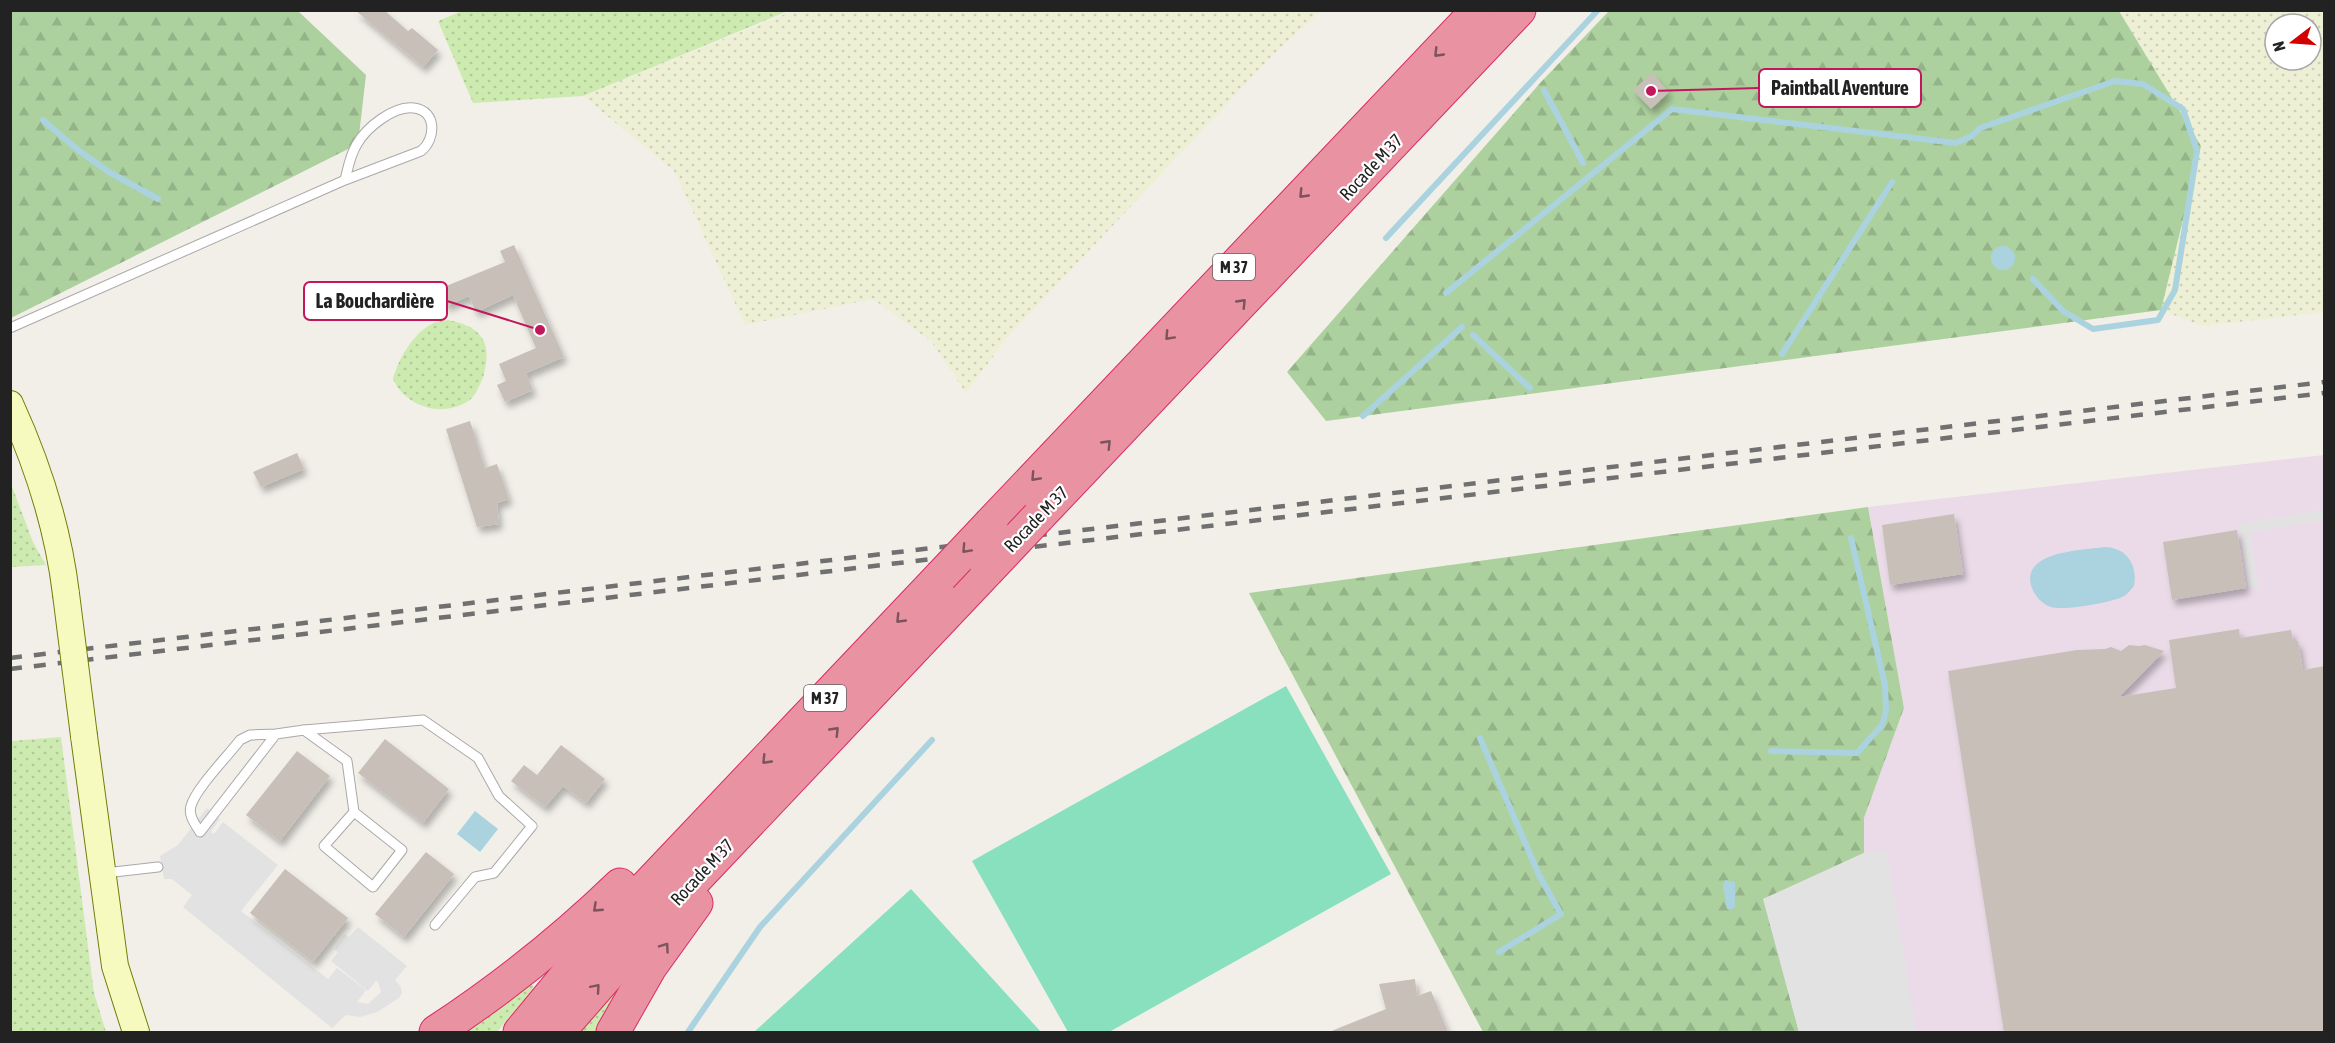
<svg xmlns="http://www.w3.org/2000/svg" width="2335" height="1043" viewBox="0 0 2335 1043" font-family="'Asap Condensed',sans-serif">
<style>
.industrial{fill:#ebdbe8}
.farmland{fill:url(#farmland-dots);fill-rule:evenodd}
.grass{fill:url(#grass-dots)}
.forest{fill:url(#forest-firs)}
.pitch{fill:#88e0be}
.parking{fill:#e2e2e2}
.water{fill:#aad3df}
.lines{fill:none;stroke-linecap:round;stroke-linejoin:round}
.stream{stroke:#aad3df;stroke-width:6}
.building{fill:#c7bfb8;filter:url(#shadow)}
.lane-casing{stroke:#a9a9a9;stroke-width:11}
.secondary-casing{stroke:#707d05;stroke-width:28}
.highway-casing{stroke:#dc2a67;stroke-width:35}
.lane{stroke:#fff;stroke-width:9}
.secondary{stroke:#f7fabf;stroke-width:26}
.highway{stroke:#e892a2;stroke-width:33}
.rail{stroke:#707070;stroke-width:4.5;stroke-dasharray:12 12;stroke-linecap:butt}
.secondary-bridge-casing{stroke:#707d05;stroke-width:28;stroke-linecap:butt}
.highway-bridge-casing{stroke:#dc2a67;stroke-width:35;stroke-linecap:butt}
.secondary-bridge{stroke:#f7fabf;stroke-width:26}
.highway-bridge{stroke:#e892a2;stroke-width:33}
.oneway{stroke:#7b545c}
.labels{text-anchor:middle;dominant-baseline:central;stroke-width:4.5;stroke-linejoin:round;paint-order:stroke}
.shield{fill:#fff;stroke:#646464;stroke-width:1.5}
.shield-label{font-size:16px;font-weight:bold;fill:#222}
.street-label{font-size:18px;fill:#222;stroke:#fff}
.leader{fill:none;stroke:#c2185b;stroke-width:2}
.callout-dot{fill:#c2185b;stroke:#fff;stroke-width:2}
.callout{fill:#fff;stroke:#c2185b;stroke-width:2}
.callout-label{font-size:20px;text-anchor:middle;font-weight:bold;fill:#222}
</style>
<defs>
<pattern id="farmland-dots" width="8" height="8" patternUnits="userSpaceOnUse" patternTransform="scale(1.5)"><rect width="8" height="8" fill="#eef0d5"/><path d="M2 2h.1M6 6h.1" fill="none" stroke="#ccceb7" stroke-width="1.8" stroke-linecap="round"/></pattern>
<pattern id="grass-dots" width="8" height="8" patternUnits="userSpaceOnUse" patternTransform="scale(1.5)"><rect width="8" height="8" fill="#cdebb0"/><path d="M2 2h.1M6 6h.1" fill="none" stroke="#b0c997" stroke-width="1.8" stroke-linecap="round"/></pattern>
<pattern id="forest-firs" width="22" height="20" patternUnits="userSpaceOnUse" patternTransform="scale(1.5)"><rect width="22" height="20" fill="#add19e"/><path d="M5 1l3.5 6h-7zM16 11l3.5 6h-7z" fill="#95b388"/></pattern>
<filter id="shadow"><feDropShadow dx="3.5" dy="6" stdDeviation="3" flood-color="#0004"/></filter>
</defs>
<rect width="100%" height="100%" fill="#f2efe9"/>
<!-- industrial -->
<path class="industrial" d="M 2324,455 L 2324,1032 L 1799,1032 L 1763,899 L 1864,853 L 1864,818 L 1904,708 L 1868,507 Z"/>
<!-- farmland -->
<g class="farmland">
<path d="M 793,11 L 793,10 L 1321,11 L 1275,53 L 1006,339 L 966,393 L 931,341 L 873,299 L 745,325 L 674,171 L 583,96 Z"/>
<path d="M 2119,11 L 2324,11 L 2324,312 L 2202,326 L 2161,310 L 2201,146 ZM 2275,24 L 2311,24 L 2311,60 L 2275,60 Z"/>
</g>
<!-- grass -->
<g class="grass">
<path d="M 464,10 L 788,10 L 788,11 L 583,96 L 473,103 L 438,21 Z"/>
<path d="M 448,320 C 480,326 493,341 484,374 C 482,381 476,394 471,399 C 445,419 406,408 393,379 C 398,360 412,335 430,325 C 435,321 442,321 448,320 Z"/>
<path d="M 10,481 L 33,542 L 46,565 L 11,567 Z"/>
<path d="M 61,737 L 94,993 L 106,1032 L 11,1032 L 11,741 Z"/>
<path d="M 634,970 L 605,1032 L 580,1032 Z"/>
<path d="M 531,984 L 534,986 L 531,991 L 497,1032 L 464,1032 Z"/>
</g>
<!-- forest -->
<g class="forest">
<path d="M 11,11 L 298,11 L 366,75 L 358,144 L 11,318 Z"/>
<path d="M 1609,11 L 2119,11 L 2201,146 L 2161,310 L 1326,421 L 1287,372 L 1541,82 Z"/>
<path d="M 1868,507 L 1904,708 L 1864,818 L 1864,853 L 1764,899 L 1799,1032 L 1483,1032 L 1249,593 Z"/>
</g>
<!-- pitch -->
<g class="pitch">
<path d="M 1286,686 L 1391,874 L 1109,1032 L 1068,1032 L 972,861 Z"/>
<path d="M 911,889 L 1041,1032 L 754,1032 Z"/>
</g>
<!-- parking -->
<g class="parking">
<path d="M 2324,510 L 2324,521 L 2250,532 L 2258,587 L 2249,589 L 2239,523 Z"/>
<path d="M 207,808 L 220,819 L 211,831 L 212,834 L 215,833 L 223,822 L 278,865 L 241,911 L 328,979 L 337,968 L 366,990 L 357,1002 L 368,1004 L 381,992 L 378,982 L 376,981 L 368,991 L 331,961 L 338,952 L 334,949 L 345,934 L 349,937 L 358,927 L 407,966 L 395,980 L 401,987 L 402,993 L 399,998 L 377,1012 L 360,1017 L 346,1015 L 332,1028 L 183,907 L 192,895 L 172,879 L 164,879 L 160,856 L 178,845 Z"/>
<path d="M 1887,850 L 1916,1032 L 1799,1032 L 1763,899 L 1864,853 Z"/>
</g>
<!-- water -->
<g class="water">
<circle cx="2003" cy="258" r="12"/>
<path d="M 2105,547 C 2127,548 2138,565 2134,586 C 2130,591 2126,596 2120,598 C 2106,603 2065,611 2051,607 C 2042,604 2035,596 2032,588 C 2018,551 2084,550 2105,547 Z"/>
<path d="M 475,811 L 498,829 L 480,852 L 457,834 Z"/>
<path d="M 1725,880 L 1735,882 L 1735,906 L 1733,909 L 1727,909 L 1723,885 Z"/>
</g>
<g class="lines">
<!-- stream -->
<g class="stream">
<path d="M 1544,90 L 1583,163"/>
<path d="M 43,120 L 78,150 L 109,172 L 158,199"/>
<path d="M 1386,238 L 1598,10"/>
<path d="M 1446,293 L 1672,109 L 1956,143 L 1972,136 L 1980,128 L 2115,81 L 2143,84 L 2183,109 L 2197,151 L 2175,290 L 2158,320 L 2093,329 L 2063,311 L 2033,279"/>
<path d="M 1473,335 L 1530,388"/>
<path d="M 1782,354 L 1892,182"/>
<path d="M 1363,416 L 1462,327"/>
<path d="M 1480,738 L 1539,875 L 1561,914 L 1499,952"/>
<path d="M 1771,751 L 1857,753 L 1882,725 L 1886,711 L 1885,685 L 1851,538"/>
<path d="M 688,1032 L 760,927 L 932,740"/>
</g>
</g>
<!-- building -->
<g class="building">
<path d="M 355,10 L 384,10 L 408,31 L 412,28 L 438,50 L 423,67 Z"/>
<path d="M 1652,73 L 1669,92 L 1651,109 L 1633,90 Z"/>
<path d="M 514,245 L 564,357 L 526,373 L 533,390 L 505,402 L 497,385 L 506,381 L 499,364 L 536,348 L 513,295 L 476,312 L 469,296 L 446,306 L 439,289 L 505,262 L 500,251 Z"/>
<path d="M 470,421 L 485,468 L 497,464 L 509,499 L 497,503 L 499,524 L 477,527 L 446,429 Z"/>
<path d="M 297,453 L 304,469 L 261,487 L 253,472 Z"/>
<path d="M 1954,514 L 1963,574 L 1890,585 L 1882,525 Z"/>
<path d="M 2237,530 L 2246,588 L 2172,600 L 2163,542 Z"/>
<path d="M 2239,629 L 2240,638 L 2291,630 L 2293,641 L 2298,641 L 2303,670 L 2325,666 L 2325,1032 L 2004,1032 L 1948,671 L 2077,650 L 2105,649 L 2111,647 L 2121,651 L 2129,645 L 2139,646 L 2145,645 L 2164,651 L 2119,697 L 2176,688 L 2169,640 Z"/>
<path d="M 385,739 L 449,789 L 423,823 L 358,773 Z"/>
<path d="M 561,745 L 605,779 L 586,803 L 563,786 L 545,807 L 511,781 L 524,765 L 537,775 Z"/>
<path d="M 297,751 L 330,776 L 280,841 L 246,815 Z"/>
<path d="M 426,852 L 454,874 L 404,937 L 375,914 Z"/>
<path d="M 285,869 L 348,918 L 313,962 L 250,913 Z"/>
<path d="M 1415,979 L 1417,996 L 1431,991 L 1448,1032 L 1329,1032 L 1386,1009 L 1379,984 Z"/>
</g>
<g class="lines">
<!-- lane casing -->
<g class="lane-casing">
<g id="lane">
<path d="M 10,328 L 345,180 L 421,151 C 436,139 437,111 414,108 C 394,105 366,128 357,144 C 350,155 348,168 345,180"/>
<path d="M 304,730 L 423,720 L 478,758 L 499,796 L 532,826 L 494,873 L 475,877 L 435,925"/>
<path d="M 276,734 L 250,735 L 240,740 C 228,756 196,788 191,806 C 188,815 195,824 200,832 L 276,734 L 304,730 L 347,761 L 354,812 L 324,846 L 373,887 L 402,850 L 354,812"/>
<path d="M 105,873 L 158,867"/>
</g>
</g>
<!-- secondary casing -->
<g class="secondary-casing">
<g id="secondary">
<path d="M 10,404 C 38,465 58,527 66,594"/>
<path d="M 84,736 L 115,966 L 136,1032"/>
</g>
</g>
<!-- highway casing -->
<g class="highway-casing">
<g id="highway">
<path d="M 1038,517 L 1519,10"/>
<path d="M 991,523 L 1478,10"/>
<path d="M 436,1032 C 503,988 562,941 620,885"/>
<path d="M 520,1032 L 577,963 L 627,907 L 941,576"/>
<path d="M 558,1032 L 649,928 L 987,571"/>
<path d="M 613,1032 L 650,967 L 696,903"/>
</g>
</g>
<!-- lane -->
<use href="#lane" class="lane"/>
<!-- secondary -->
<use href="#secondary" class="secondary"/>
<!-- highway -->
<use href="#highway" class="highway"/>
<!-- rail -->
<g class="rail">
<path d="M 10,658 L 2324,382"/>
<path d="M 10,669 L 2324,393"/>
</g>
<!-- secondary-bridge casing -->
<g class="secondary-bridge-casing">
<path id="secondary-bridge" d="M 66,594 L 84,736"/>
</g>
<!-- highway-bridge casing -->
<g class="highway-bridge-casing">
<g id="highway-bridge">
<path d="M 987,571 L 1038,517"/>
<path d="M 941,576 L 991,523"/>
</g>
</g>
<!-- secondary-bridge -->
<use href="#secondary-bridge" class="secondary-bridge"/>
<!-- highway-bridge -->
<use href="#highway-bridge" class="highway-bridge"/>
</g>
<!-- one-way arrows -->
<defs><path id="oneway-chevron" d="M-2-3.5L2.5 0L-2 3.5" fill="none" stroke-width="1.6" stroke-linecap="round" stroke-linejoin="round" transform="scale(1.5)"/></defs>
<g class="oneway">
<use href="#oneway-chevron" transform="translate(1438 53) rotate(134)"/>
<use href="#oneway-chevron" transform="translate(1303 194) rotate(134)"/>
<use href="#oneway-chevron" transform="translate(1242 303) rotate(-46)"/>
<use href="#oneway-chevron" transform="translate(1169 336) rotate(133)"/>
<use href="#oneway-chevron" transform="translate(1107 444) rotate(-46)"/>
<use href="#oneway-chevron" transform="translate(1035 477) rotate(133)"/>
<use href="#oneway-chevron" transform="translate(966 549) rotate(133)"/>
<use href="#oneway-chevron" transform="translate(900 619) rotate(134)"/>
<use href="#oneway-chevron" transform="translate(835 731) rotate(-46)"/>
<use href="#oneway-chevron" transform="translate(766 760) rotate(134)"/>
<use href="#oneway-chevron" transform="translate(597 908) rotate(137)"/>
<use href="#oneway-chevron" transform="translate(665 947) rotate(-55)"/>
<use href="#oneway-chevron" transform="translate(596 988) rotate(-49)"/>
</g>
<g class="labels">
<!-- shield labels -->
<g class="shield">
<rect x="1213" y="254" width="42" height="26" rx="4.5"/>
<rect x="804" y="685" width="42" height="26" rx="4.5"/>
</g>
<g class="shield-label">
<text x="1234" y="267">M 37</text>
<text x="825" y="698">M 37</text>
</g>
<!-- street labels -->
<g class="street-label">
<text transform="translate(1371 167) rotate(-47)">Rocade M 37</text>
<text transform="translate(1036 519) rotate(-46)">Rocade M 37</text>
<text transform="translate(702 872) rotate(-47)">Rocade M 37</text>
</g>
</g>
<!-- callouts -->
<path class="leader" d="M1651 91L1759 88M540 330L447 301"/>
<g class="callout-dot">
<circle cx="1651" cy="91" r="6"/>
<circle cx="540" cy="330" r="6"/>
</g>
<g class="callout">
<rect x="1759" y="69" width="162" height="38" rx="6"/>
<rect x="304" y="282" width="143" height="38" rx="6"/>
</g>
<g class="callout-label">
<text x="1840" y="95">Paintball Aventure</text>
<text x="375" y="308">La Bouchardière</text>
</g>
<!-- border -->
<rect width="2335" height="1043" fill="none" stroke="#222222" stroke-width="24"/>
<!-- north arrow -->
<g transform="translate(2293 42) rotate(253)"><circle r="28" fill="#ffffff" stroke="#a7a7a7" stroke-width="1.5"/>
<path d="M0-4.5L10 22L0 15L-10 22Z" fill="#d40000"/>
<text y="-9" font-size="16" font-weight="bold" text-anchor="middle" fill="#222222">N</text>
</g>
</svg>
